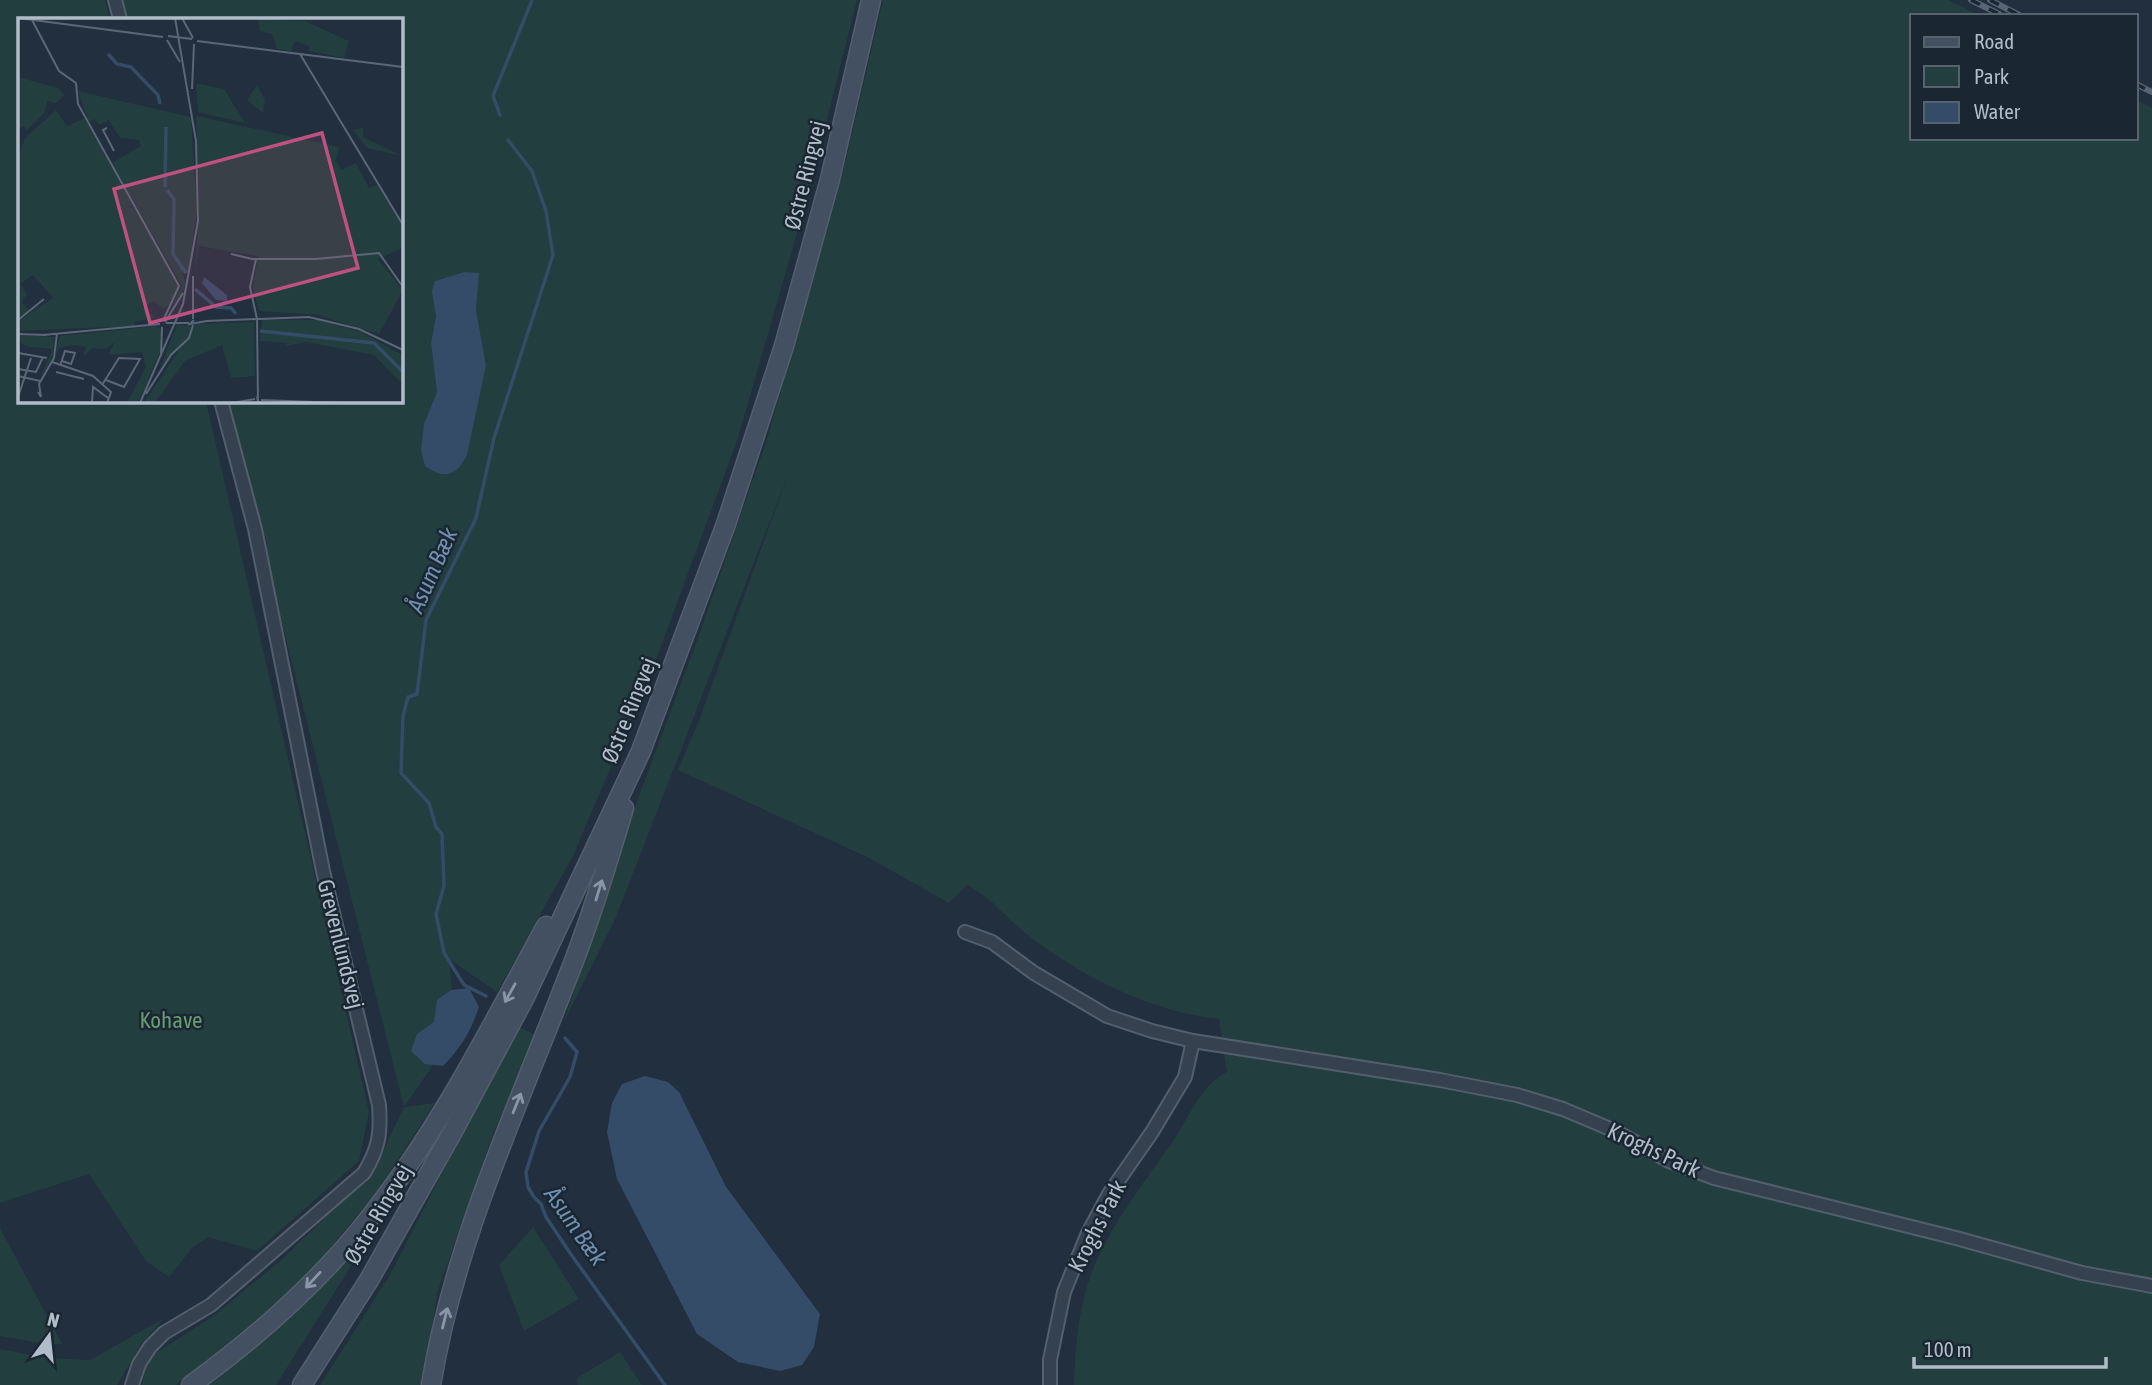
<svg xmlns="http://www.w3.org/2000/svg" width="2152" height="1385" viewBox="0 0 2152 1385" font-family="'Asap Condensed',sans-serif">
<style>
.green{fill:#233e3f;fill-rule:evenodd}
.water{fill:#344c67}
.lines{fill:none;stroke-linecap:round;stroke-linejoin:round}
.stream{stroke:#344c67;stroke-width:3.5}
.street-casing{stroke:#535f6c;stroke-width:16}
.secondary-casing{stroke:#535f6c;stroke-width:21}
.street{stroke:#35414e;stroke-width:12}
.secondary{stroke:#435061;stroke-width:18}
.rail-casing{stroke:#576575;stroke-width:6}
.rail{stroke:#1b2633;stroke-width:3.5;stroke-dasharray:10;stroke-linecap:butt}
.oneway{stroke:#8a96a5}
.labels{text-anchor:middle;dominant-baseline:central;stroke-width:5;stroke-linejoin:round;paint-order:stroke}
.street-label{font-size:23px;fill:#b1bcc9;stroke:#1b2633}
.park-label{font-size:23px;fill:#669c6f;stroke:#1b2633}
.water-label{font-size:24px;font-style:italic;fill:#6f8faf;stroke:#1b2633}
.inset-river{fill:none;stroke:#344c67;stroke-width:3.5}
.inset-road{fill:none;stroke:#5b6776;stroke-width:2}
.view{fill:#bc5182;fill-opacity:0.15;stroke:#bc5182;stroke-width:3.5}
.inset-edge{fill:none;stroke:#b1bcc9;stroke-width:3.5}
</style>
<rect width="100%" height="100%" fill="#212f3e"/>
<!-- green -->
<g class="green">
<path d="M 0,0 L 105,0 L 110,19 L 19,19 L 19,401 L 206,401 L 369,1112 L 359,1161 L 257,1251 L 208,1237 L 193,1247 L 169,1277 L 146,1261 L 89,1174 L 0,1203 Z"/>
<path d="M 122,0 L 857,0 L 809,191 L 738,438 L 653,668 L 573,856 L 497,992 L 449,959 L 456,1032 L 404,1107 L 435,1103 L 378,1190 L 308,1275 L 248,1327 L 176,1385 L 142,1385 L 148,1358 L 212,1317 L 280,1261 L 365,1179 L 382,1153 L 404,1107 L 262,544 L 267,544 L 228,401 L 401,401 L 401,19 L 127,19 ZM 464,272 L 477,281 L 476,310 L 486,365 L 433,404 L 437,392 L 431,343 L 436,316 L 435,281 Z"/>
<path d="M 883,0 L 1948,0 L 1980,16 L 1912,16 L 1912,138 L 2136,138 L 2136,100 L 2152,108 L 2152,1385 L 1074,1385 C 1075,1344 1079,1302 1095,1264 C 1115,1218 1147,1179 1175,1138 C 1191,1114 1200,1086 1227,1072 L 1219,1019 C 1149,1011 1084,978 1029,936 C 1008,920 991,897 967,885 L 949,903 L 867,857 L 678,770 L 698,723 L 789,472 L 616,917 L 563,1024 L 639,796 L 699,635 L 768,436 L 846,159 Z"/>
<path d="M 517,1026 L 536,1035 L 493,1134 L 438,1290 L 422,1385 L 320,1385 L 391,1273 Z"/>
<path d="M 415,1165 L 276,1385 L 210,1385 L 303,1306 L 350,1252 Z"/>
<path d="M 533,1227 L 579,1299 L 524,1331 L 499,1265 Z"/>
<path d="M 0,1228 L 62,1344 L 50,1345 L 0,1336 Z"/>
<path d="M 164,1318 L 142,1343 L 117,1385 L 0,1385 L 0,1349 L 48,1358 L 90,1360 Z"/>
<path d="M 620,1352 L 642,1385 L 578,1385 L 577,1378 Z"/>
</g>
<!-- water -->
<g class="water">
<path d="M 464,272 L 479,273 L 476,310 L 486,365 L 467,455 C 456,476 445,480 425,466 L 421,450 L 424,424 L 437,392 L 431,343 L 436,316 L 432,291 L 435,281 Z"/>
<path d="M 469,988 L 479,1007 C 470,1033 462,1046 443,1066 L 425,1064 L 411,1051 L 417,1034 L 434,1022 L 437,1000 L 451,990 Z"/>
<path d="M 645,1076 L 668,1082 L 679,1092 L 726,1187 L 820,1314 L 814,1347 L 802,1365 L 780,1371 L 738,1362 L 697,1334 L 617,1179 L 607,1132 L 612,1103 L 622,1084 Z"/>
</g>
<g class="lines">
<!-- stream -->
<g class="stream">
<path d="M 500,115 L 493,96 L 532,0"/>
<path d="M 486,996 L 464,985 L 444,953 L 436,914 L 444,886 L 442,834 L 436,827 L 429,803 L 401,773 L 403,716 L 408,697 L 417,694 L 426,620 L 476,518 L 494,438 L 553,255 L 546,211 L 532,171 L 508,140"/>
<path d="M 565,1038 L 577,1052 L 570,1077 L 539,1131 L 526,1172 L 528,1187 L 534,1197 L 541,1204 L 546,1217 L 570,1253 L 665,1385"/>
</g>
<!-- street casing -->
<g class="street-casing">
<g id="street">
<path d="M 115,0 L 120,19"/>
<path d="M 965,932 L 992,942 L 1034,973 L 1107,1016 L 1152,1031 L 1193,1041 L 1440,1080 L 1517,1095 L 1563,1109 L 1615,1131 L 1669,1161 L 1714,1178 L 1956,1238 L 2082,1273 L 2152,1286"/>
<path d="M 132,1385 L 139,1364 L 150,1347 L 164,1333 L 211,1305 L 364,1173 C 379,1148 381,1134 379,1105 L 323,871 L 255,529 L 221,401"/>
<path d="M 1050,1385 L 1050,1360 L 1064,1292 L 1088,1233 L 1109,1194 L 1152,1132 L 1185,1077 L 1193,1041"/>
</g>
</g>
<!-- secondary casing -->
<g class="secondary-casing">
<g id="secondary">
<path d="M 191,1385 C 254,1339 314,1287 363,1226 C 437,1135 490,1029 546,926"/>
<path d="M 302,1385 L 369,1280 L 452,1133 L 524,999 L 641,751 L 726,524 L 784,346 L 830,179 L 871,0"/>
<path d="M 431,1385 C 454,1244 514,1116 565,984 C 588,927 606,868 624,808"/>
</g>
</g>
<!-- street -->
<use href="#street" class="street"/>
<!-- secondary -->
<use href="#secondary" class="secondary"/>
<!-- rail casing -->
<g class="rail-casing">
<g id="rail">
<path d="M 1971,0 L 1999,14"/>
<path d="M 1990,0 L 2021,16"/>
<path d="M 2136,84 L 2152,92"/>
</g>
</g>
<!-- rail -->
<use href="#rail" class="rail"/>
</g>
<!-- one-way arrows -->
<defs><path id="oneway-shaft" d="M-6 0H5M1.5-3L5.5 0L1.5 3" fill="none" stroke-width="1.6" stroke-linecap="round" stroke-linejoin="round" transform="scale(1.75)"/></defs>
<g class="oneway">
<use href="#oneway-shaft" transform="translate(599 890) rotate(-73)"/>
<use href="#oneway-shaft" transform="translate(510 993) rotate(119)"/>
<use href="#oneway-shaft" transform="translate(517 1103) rotate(-68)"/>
<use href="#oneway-shaft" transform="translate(313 1280) rotate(133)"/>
<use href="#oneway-shaft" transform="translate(445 1318) rotate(-76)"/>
</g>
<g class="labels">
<!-- street labels -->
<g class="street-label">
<text transform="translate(805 175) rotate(-76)">Østre Ringvej</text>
<text transform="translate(629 710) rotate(-68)">Østre Ringvej</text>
<text transform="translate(341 944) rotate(76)">Grevenlundsvej</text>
<text transform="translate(1654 1150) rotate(25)">Kroghs Park</text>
<text transform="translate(378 1214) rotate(-60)">Østre Ringvej</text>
<text transform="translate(1097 1226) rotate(-63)">Kroghs Park</text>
</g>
<!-- park labels -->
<g class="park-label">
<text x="171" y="1020">Kohave</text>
</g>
<!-- water labels -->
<g class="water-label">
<text transform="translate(432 570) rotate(-66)">Åsum Bæk</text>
<text transform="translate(576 1226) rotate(55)">Åsum Bæk</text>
</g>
</g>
<!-- overview -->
<g transform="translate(18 18)">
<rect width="385" height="385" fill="#212f3e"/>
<path d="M 240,1 L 287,3 L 331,23 L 326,40 L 291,33 L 291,28 L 277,23 L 273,33 L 259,31 L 254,16 L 242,13 ZM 0,59 L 40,70 L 47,77 L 38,85 L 29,83 L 27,94 L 8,113 L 6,108 L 0,111 ZM 178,65 L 206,71 L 227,105 L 180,94 ZM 239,67 L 247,82 L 245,95 L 229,82 ZM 60,73 L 173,99 L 179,194 L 170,254 L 165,253 L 167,267 L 163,277 L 151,293 L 164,268 L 94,145 L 123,128 L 121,122 L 102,120 L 91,102 L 81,107 L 77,101 L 71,104 ZM 38,92 L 49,108 L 66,100 L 116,185 L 112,190 L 118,189 L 160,269 L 153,286 L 145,290 L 135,283 L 126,289 L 137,300 L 110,305 L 117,304 L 116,308 L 0,313 L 0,303 L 35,280 L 15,257 L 2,266 L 9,276 L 4,284 L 11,292 L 0,300 L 0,140 L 7,120 ZM 178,98 L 321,129 L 318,141 L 323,152 L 338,145 L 351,170 L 359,167 L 385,209 L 385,230 L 360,241 L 385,272 L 361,316 L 300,297 L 241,293 L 235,271 L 240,238 L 181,228 L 177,256 L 181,193 ZM 346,109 L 345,119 L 385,138 L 349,130 L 335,112 ZM 244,302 L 300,302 L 343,314 L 385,337 L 385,367 L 356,337 L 288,324 L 267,328 L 269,325 L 242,323 ZM 236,304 L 237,358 L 213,360 L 204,327 L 167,343 L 137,385 L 126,385 L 178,306 ZM 159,306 L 173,308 L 172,316 L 140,356 ZM 138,308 L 143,311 L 143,332 L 120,385 L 109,385 L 128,349 L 124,334 L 90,337 L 97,324 L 88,331 L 74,330 L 65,339 L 68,329 L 56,327 L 41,330 L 35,344 L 42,318 ZM 0,317 L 36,319 L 35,338 L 22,361 L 34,331 L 11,329 L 0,324 Z" fill="#233e3f"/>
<path d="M 186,259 L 209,277 L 209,283 L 198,282 L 184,265 Z" fill="#344c67"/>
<path class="inset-river" d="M 90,36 L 99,46 L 113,49 L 140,77 L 142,86M 147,169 L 148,109M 149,172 L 156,181 L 155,236 L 168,255M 177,271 L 198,289 L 213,290 L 218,296M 242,313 L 356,325 L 385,354"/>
<path class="inset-road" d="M 0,0 L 145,19M 164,0 L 175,20M 14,2 L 41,53 L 58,65 L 60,86 L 161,268 L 145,303M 150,18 L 174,21M 149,22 L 162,44M 179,23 L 385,49M 282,36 L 385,207M 174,71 L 176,26M 89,110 L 85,112 L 96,133M 213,236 L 234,241 L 298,241 L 361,235 L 385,269M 238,241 L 232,269 L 239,301 L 240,384 L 239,378M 175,301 L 175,258M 0,302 L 26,281M 176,302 L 172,306 L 189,303M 188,303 L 291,299 L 341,311 L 385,332M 147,304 L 165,275M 148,305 L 171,305M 0,316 L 28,317M 25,317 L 142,306M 0,335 L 29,340M 143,338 L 144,309M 34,344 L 75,358 L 93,374 L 89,385M 42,348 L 47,333 L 57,335 L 53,346 L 44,343M 0,351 L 18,354 L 25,339M 38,354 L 66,361M 0,358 L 22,363M 84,367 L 101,340 L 122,341 L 106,369 L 88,362M 20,374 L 23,379 L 21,366 L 36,340 L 39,315M 128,376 L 153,337 L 171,320 L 175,307M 0,379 L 13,340M 243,382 L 323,385M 74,385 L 75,369 L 90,380M 122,385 L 165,286 L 180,203 L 178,123 L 157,0M 214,385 L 237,381"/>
<path class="view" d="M 304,115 L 340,250 L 132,305 L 96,171 Z"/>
<rect width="385" height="385" class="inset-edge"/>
</g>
<!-- legend -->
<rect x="1910" y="14" width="228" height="126" fill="#1b2633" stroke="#57626f" stroke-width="2"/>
<rect x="1924" y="37" width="35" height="10" fill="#435061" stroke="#57626f" stroke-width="2"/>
<text x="1974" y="49" font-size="21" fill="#b1bcc9">Road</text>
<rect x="1924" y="66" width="35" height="21" fill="#233e3f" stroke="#57626f" stroke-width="2"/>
<text x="1974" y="84" font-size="21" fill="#b1bcc9">Park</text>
<rect x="1924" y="102" width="35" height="21" fill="#344c67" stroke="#57626f" stroke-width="2"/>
<text x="1974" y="119" font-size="21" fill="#b1bcc9">Water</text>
<!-- north arrow -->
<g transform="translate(49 1336) rotate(15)" stroke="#1b2633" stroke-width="5" paint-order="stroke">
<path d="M0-5L12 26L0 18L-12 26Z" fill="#b1bcc9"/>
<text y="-10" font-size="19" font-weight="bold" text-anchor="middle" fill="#b1bcc9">N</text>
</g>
<!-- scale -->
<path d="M1914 1357v10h192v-10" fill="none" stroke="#b1bcc9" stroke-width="3.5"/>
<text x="1924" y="1357" font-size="21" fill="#b1bcc9" stroke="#1b2633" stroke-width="5" paint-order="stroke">100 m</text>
</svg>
